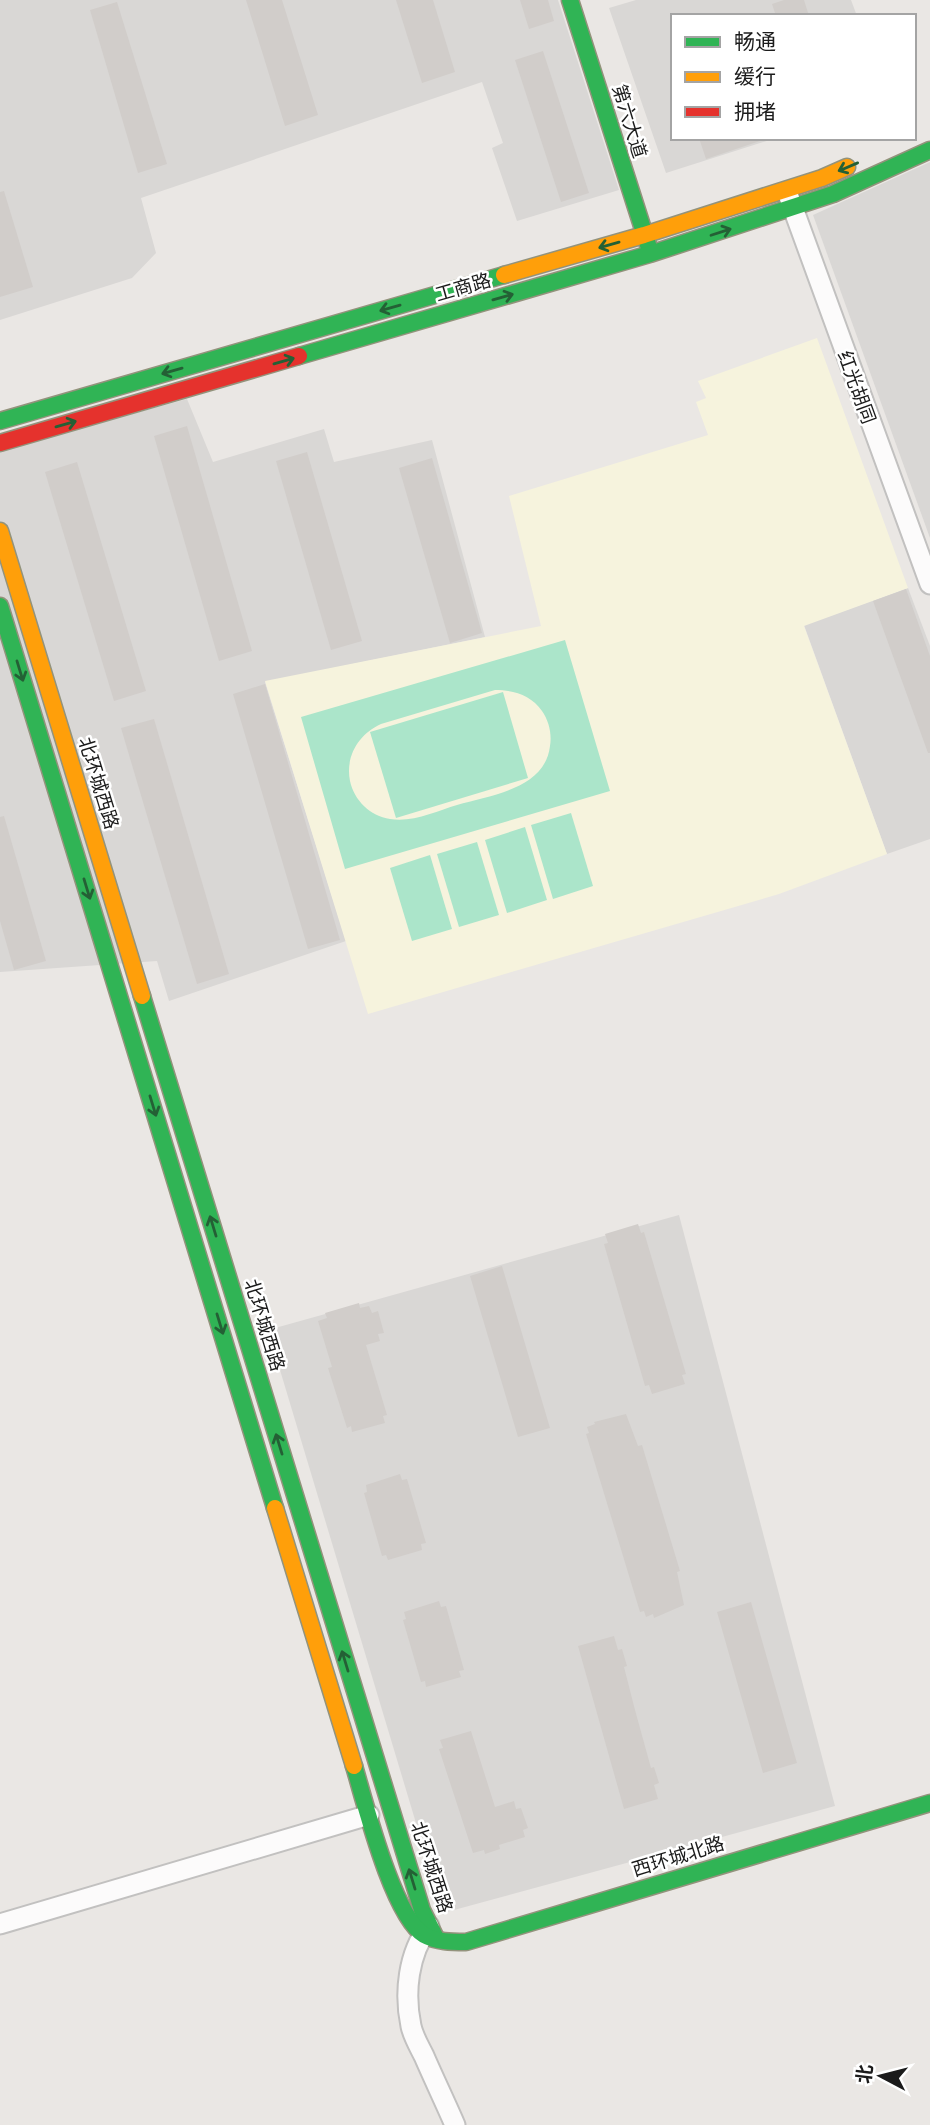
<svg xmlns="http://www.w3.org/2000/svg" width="930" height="2125" viewBox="0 0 930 2125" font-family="'DejaVu Sans','Noto Sans SC',sans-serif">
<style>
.residential{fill:#d9d7d5}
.education{fill:#f6f3dd}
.pitch{fill:#abe5ca;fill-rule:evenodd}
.building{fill:#d1cdca}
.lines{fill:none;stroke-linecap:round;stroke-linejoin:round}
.street-casing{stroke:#c2c1c0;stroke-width:23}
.fast-casing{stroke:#93937c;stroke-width:19}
.slow-casing{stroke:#93937c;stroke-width:19}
.jam-casing{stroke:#93937c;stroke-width:19}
.street{stroke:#fcfbfb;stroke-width:19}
.fast{stroke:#30b455;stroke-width:16}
.slow{stroke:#ff9f0a;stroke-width:16}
.jam{stroke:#e5322d;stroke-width:16}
.oneway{stroke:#246035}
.labels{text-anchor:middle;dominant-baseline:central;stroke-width:5;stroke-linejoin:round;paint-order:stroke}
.street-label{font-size:19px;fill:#1b1b1b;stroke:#fff}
</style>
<rect width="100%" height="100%" fill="#eae7e4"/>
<!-- residential -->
<g class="residential">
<path d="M 0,0 L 558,0 L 619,190 L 517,221 L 492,148 L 503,143 L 482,82 L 141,198 L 156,253 L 132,278 L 0,320 Z"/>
<path d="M 636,0 L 851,0 L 857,16 L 673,16 L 673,138 L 776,138 L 666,173 L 609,8 Z"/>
<path d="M 930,162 L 930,538 L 813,215 Z"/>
<path d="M 187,399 L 213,462 L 324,429 L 334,462 L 432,440 L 485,637 L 265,682 L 346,941 L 169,1001 L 157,961 L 0,972 L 0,450 Z"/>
<path d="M 908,588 L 930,646 L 930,839 L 887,854 L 804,625 Z"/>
<path d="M 679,1215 L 835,1806 L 443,1913 L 268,1330 Z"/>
</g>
<!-- education -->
<path class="education" d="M 817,338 L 908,588 L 804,626 L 887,854 L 779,894 L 368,1014 L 265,681 L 541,626 L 509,496 L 708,435 L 696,402 L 706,398 L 698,381 Z"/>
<!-- pitch -->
<g class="pitch">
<path d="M 565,640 L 610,791 L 345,869 L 301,717 ZM 495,690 C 514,690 531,695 542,711 C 549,721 552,734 550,746 C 545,789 491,795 457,805 C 437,811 412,823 390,819 C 370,816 354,800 350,781 C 345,756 359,734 381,724 Z"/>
<path d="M 503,692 L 528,778 L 396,818 L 370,732 Z"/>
<path d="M 571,813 L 593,886 L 553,899 L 531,825 Z"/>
<path d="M 525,827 L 547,900 L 507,913 L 485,840 Z"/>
<path d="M 477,842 L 499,915 L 459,927 L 437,854 Z"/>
<path d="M 430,855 L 452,929 L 412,941 L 390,868 Z"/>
</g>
<!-- building -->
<g class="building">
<path d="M 246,0 L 282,0 L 318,115 L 285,126 Z"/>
<path d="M 396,0 L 433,0 L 455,72 L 422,83 Z"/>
<path d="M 520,0 L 548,0 L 554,21 L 529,29 Z"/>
<path d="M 784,0 L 804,0 L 809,16 L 776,16 L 772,4 Z"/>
<path d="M 117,2 L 167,164 L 138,173 L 90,10 Z"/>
<path d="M 543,51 L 589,193 L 561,202 L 515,60 Z"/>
<path d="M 699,138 L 760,138 L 760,141 L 706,159 Z"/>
<path d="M 4,191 L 33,287 L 0,297 L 0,192 Z"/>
<path d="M 187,426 L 252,651 L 219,661 L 154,436 Z"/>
<path d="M 307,452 L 362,641 L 331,650 L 276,461 Z"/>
<path d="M 432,458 L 482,633 L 450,643 L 399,468 Z"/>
<path d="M 77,462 L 146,691 L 114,701 L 45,472 Z"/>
<path d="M 906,589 L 930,656 L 930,753 L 928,753 L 873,601 Z"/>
<path d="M 265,684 L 340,940 L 308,949 L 233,694 Z"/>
<path d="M 154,719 L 229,974 L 197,984 L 121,728 Z"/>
<path d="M 4,816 L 46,961 L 14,970 L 0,921 L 0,817 Z"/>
<path d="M 638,1224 L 641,1233 L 644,1232 L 686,1374 L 682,1375 L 685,1384 L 652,1394 L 649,1385 L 645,1386 L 604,1244 L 608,1243 L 605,1234 Z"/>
<path d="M 502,1266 L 550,1428 L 518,1437 L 470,1276 Z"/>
<path d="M 359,1303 L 360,1308 L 369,1306 L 372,1313 L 378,1311 L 384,1333 L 378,1334 L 380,1341 L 366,1345 L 387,1415 L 383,1416 L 385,1423 L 352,1432 L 351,1426 L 347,1428 L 328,1368 L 332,1367 L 318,1321 L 327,1318 L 325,1313 Z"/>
<path d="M 626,1414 L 638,1446 L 642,1445 L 680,1571 L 677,1572 L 684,1605 L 654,1618 L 653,1614 L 646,1617 L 644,1611 L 640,1612 L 586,1434 L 589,1433 L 587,1427 L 595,1424 L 594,1422 Z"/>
<path d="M 400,1474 L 402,1480 L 407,1479 L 426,1543 L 421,1544 L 422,1550 L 388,1560 L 386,1555 L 382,1556 L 364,1493 L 367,1492 L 366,1485 Z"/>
<path d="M 439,1601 L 441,1607 L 446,1606 L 464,1670 L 459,1671 L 461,1677 L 426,1687 L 425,1681 L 421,1682 L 403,1620 L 406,1619 L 404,1612 Z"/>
<path d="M 751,1602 L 797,1763 L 763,1773 L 717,1612 Z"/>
<path d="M 614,1636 L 618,1650 L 622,1649 L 627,1666 L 624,1667 L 635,1710 L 651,1768 L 654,1767 L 659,1783 L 654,1785 L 658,1799 L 624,1809 L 578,1646 Z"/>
<path d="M 471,1731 L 495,1807 L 514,1801 L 516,1809 L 521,1808 L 528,1828 L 523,1830 L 525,1837 L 499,1845 L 500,1849 L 485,1854 L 484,1850 L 473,1853 L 439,1749 L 443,1748 L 440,1740 Z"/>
</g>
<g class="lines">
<!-- street casing -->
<g class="street-casing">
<g id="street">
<path d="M 789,197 L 930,584"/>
<path d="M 0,1924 L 369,1815"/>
<path d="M 429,1926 C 408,1954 404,1993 411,2026 C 413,2036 419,2046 424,2056 C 434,2079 445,2102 455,2125"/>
</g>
</g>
<!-- fast casing -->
<g class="fast-casing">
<g id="fast">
<path d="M 570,0 L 650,251"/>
<path d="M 299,356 L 650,254 L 833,194 L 930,150"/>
<path d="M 0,421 L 504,275"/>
<path d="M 0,606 L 275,1508"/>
<path d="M 142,996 L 422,1910 L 435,1936"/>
<path d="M 354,1766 C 365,1803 393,1916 424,1935 C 437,1942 451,1942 466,1942 L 930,1803"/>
</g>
</g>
<!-- slow casing -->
<g class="slow-casing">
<g id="slow">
<path d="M 504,275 L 644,235 L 822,178 L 847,167"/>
<path d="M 0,531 L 142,996"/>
<path d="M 275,1508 L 354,1766"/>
</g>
</g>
<!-- jam casing -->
<g class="jam-casing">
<path id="jam" d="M 0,443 L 299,356"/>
</g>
<!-- street -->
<use href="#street" class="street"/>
<!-- fast -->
<use href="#fast" class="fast"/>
<!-- slow -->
<use href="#slow" class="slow"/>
<!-- jam -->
<use href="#jam" class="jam"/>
</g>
<!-- one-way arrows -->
<defs><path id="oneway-shaft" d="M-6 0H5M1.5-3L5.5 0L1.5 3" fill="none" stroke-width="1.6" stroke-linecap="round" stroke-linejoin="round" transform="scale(1.75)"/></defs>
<g class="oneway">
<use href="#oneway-shaft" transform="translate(848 167) rotate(157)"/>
<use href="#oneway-shaft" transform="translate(721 232) rotate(-18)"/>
<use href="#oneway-shaft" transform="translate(609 245) rotate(164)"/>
<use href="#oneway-shaft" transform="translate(503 297) rotate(-16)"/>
<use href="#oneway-shaft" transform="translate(390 308) rotate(164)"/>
<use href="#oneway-shaft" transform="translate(284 361) rotate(-16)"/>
<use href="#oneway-shaft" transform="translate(172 371) rotate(164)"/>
<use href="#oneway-shaft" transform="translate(66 424) rotate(-16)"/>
<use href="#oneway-shaft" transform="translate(20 671) rotate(73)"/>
<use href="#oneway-shaft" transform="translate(87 889) rotate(73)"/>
<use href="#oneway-shaft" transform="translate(153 1106) rotate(73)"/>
<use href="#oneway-shaft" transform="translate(213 1226) rotate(-107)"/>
<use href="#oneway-shaft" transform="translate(220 1324) rotate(73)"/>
<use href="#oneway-shaft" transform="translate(279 1444) rotate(-107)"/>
<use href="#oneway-shaft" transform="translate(345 1661) rotate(-107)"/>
<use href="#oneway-shaft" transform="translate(412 1879) rotate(-107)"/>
</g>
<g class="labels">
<!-- street labels -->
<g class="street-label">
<text transform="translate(630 121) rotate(73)">第六大道</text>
<text transform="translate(463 287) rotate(-16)">工商路</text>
<text transform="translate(857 387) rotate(70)">红光胡同</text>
<text transform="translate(99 783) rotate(73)">北环城西路</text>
<text transform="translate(265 1325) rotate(73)">北环城西路</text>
<text transform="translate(678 1856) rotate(-17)">西环城北路</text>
<text transform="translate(432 1867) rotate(72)">北环城西路</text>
</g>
</g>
<!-- legend -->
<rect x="671" y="14" width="245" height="126" fill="#ffffff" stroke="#a4a4a4" stroke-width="2"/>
<rect x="685" y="37" width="35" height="10" fill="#30b455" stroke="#a4a4a4" stroke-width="2"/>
<text x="734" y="49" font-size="21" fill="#1b1b1b">畅通</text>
<rect x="685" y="72" width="35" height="10" fill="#ff9f0a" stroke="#a4a4a4" stroke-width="2"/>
<text x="734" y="84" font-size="21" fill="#1b1b1b">缓行</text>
<rect x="685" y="107" width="35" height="10" fill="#e5322d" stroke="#a4a4a4" stroke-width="2"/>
<text x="734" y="119" font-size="21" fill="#1b1b1b">拥堵</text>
<!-- north arrow -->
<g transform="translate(881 2076) rotate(277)" stroke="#ffffff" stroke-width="5" paint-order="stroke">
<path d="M0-5L12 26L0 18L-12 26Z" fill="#1b1b1b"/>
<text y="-10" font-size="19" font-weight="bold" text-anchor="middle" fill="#1b1b1b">北</text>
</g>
</svg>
